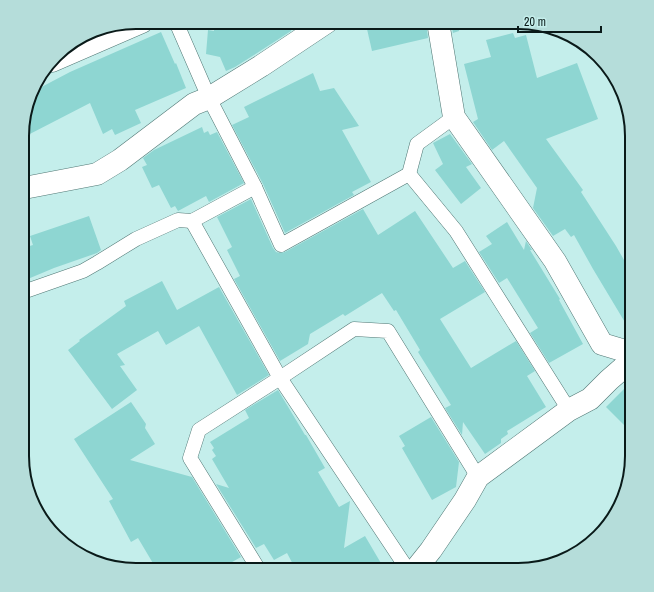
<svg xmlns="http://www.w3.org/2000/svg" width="654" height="592" viewBox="0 0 654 592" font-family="'Archivo Narrow',sans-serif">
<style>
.building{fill:#8ed6d2}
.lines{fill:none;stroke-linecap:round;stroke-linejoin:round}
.service-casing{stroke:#517875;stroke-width:15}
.minor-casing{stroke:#517875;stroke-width:23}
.service{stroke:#fff;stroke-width:14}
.minor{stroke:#fff;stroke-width:22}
.rim{fill:none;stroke:#0a1a19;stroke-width:2}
</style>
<rect width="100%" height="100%" fill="#c4eeeb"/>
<!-- building -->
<g class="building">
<path d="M 213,22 L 290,22 L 291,31 L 254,55 L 235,67 L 226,71 L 220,57 L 206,54 L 208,30 L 214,31 Z"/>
<path d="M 396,22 L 426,22 L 428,38 L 372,51 L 367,29 Z"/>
<path d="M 451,22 L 458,22 L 459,31 L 453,33 Z"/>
<path d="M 161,32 L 175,64 L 176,63 L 186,88 L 135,110 L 141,123 L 115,135 L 112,129 L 103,134 L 90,103 L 24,137 L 24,114 L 32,92 L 70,72 Z"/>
<path d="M 513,33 L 515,38 L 526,35 L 537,78 L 577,63 L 598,119 L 546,139 L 583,190 L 581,192 L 616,246 L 632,274 L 632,334 L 593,269 L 574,235 L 571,237 L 565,229 L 553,236 L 533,208 L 537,188 L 504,141 L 492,150 L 473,122 L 478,119 L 464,64 L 491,57 L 486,40 Z"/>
<path d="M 313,73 L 320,91 L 334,88 L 359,126 L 342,130 L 371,182 L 352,192 L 354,195 L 285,233 L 263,184 L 232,125 L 249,117 L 244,107 Z"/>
<path d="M 202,127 L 204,133 L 208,131 L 210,135 L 217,132 L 244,183 L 209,202 L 206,196 L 178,211 L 175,206 L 171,208 L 159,185 L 152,188 L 142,167 L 147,165 L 143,158 L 154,150 Z"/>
<path d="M 450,134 L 472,164 L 466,167 L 481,188 L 461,204 L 435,170 L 443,164 L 433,143 Z"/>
<path d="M 251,199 L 273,248 L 276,252 L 280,253 L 285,252 L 363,209 L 378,235 L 415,211 L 453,268 L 465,261 L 485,292 L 440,319 L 471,368 L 516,341 L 535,371 L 527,376 L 546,407 L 507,431 L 508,434 L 501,439 L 501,443 L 485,454 L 463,422 L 462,435 L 445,408 L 451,405 L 418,352 L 420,350 L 396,310 L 394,311 L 382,293 L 345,316 L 343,314 L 310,334 L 308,344 L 280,361 L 234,279 L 240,276 L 227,250 L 232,247 L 217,217 Z"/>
<path d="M 89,216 L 101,250 L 97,253 L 54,268 L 23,281 L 23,248 L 33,245 L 30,236 Z"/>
<path d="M 507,222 L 524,250 L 526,241 L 532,250 L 530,250 L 560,299 L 559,300 L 583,344 L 549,363 L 530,333 L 538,328 L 507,278 L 499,283 L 479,252 L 492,244 L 486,236 Z"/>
<path d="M 162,281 L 177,310 L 219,287 L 269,375 L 237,395 L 199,326 L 166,345 L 158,331 L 117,354 L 125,365 L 120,366 L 137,390 L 112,409 L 68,350 L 80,341 L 79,340 L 126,306 L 124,301 Z"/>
<path d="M 632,381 L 632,433 L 606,407 Z"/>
<path d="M 278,390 L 305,435 L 306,435 L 325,468 L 318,472 L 339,507 L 350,501 L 344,548 L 365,536 L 385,570 L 296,570 L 287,553 L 274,560 L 264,544 L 256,548 L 216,484 L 229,488 L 212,459 L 216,456 L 212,450 L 214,448 L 210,442 L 249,418 L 245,410 Z"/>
<path d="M 131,402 L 146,424 L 145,428 L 155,444 L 130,460 L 192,477 L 241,557 L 218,570 L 157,570 L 138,538 L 131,542 L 109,501 L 113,499 L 74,439 Z"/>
<path d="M 431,417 L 459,462 L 456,487 L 432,500 L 402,448 L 405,446 L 399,436 Z"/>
</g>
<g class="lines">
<!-- service casing -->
<g class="service-casing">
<g id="service">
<path d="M 176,22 L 209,98 L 255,187 L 281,245 L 409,174 L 456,231 L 569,410"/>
<path d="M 409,174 L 417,144 L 454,117"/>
<path d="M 192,221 L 280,378 L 408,570"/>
<path d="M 23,292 L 83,271 L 97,263 L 136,239 L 178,220 L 192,221 L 255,187"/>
<path d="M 259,570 L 190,458 L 199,430 L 280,378 L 354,329 L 388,331 L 478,477"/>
</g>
</g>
<!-- minor casing -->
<g class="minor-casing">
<g id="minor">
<path d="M 438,22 L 454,117 L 555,261 L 602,344 L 632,353"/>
<path d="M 52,61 L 142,22"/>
<path d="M 24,188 L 97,174 L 120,160 L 194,104 L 209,98 L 261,66 L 327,22"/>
<path d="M 415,570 L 431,550 L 465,500 L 478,477 L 569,410 L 590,399 L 609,380 L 632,360"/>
</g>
</g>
<!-- service -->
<use href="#service" class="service"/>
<!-- minor -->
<use href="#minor" class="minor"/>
</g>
<!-- crop -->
<path d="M0 0H654V592H0ZM136 29H518A107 107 0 0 1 625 136V456A107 107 0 0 1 518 563H136A107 107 0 0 1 29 456V136A107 107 0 0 1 136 29Z" fill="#b5ddda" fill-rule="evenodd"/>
<path class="rim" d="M136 29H518A107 107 0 0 1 625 136V456A107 107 0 0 1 518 563H136A107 107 0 0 1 29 456V136A107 107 0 0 1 136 29Z"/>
<!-- scale -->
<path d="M518 26v6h83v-6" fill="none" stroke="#0a1a19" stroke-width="2"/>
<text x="524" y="26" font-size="12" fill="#0a1a19" stroke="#c4eeeb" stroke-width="3" paint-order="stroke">20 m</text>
</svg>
